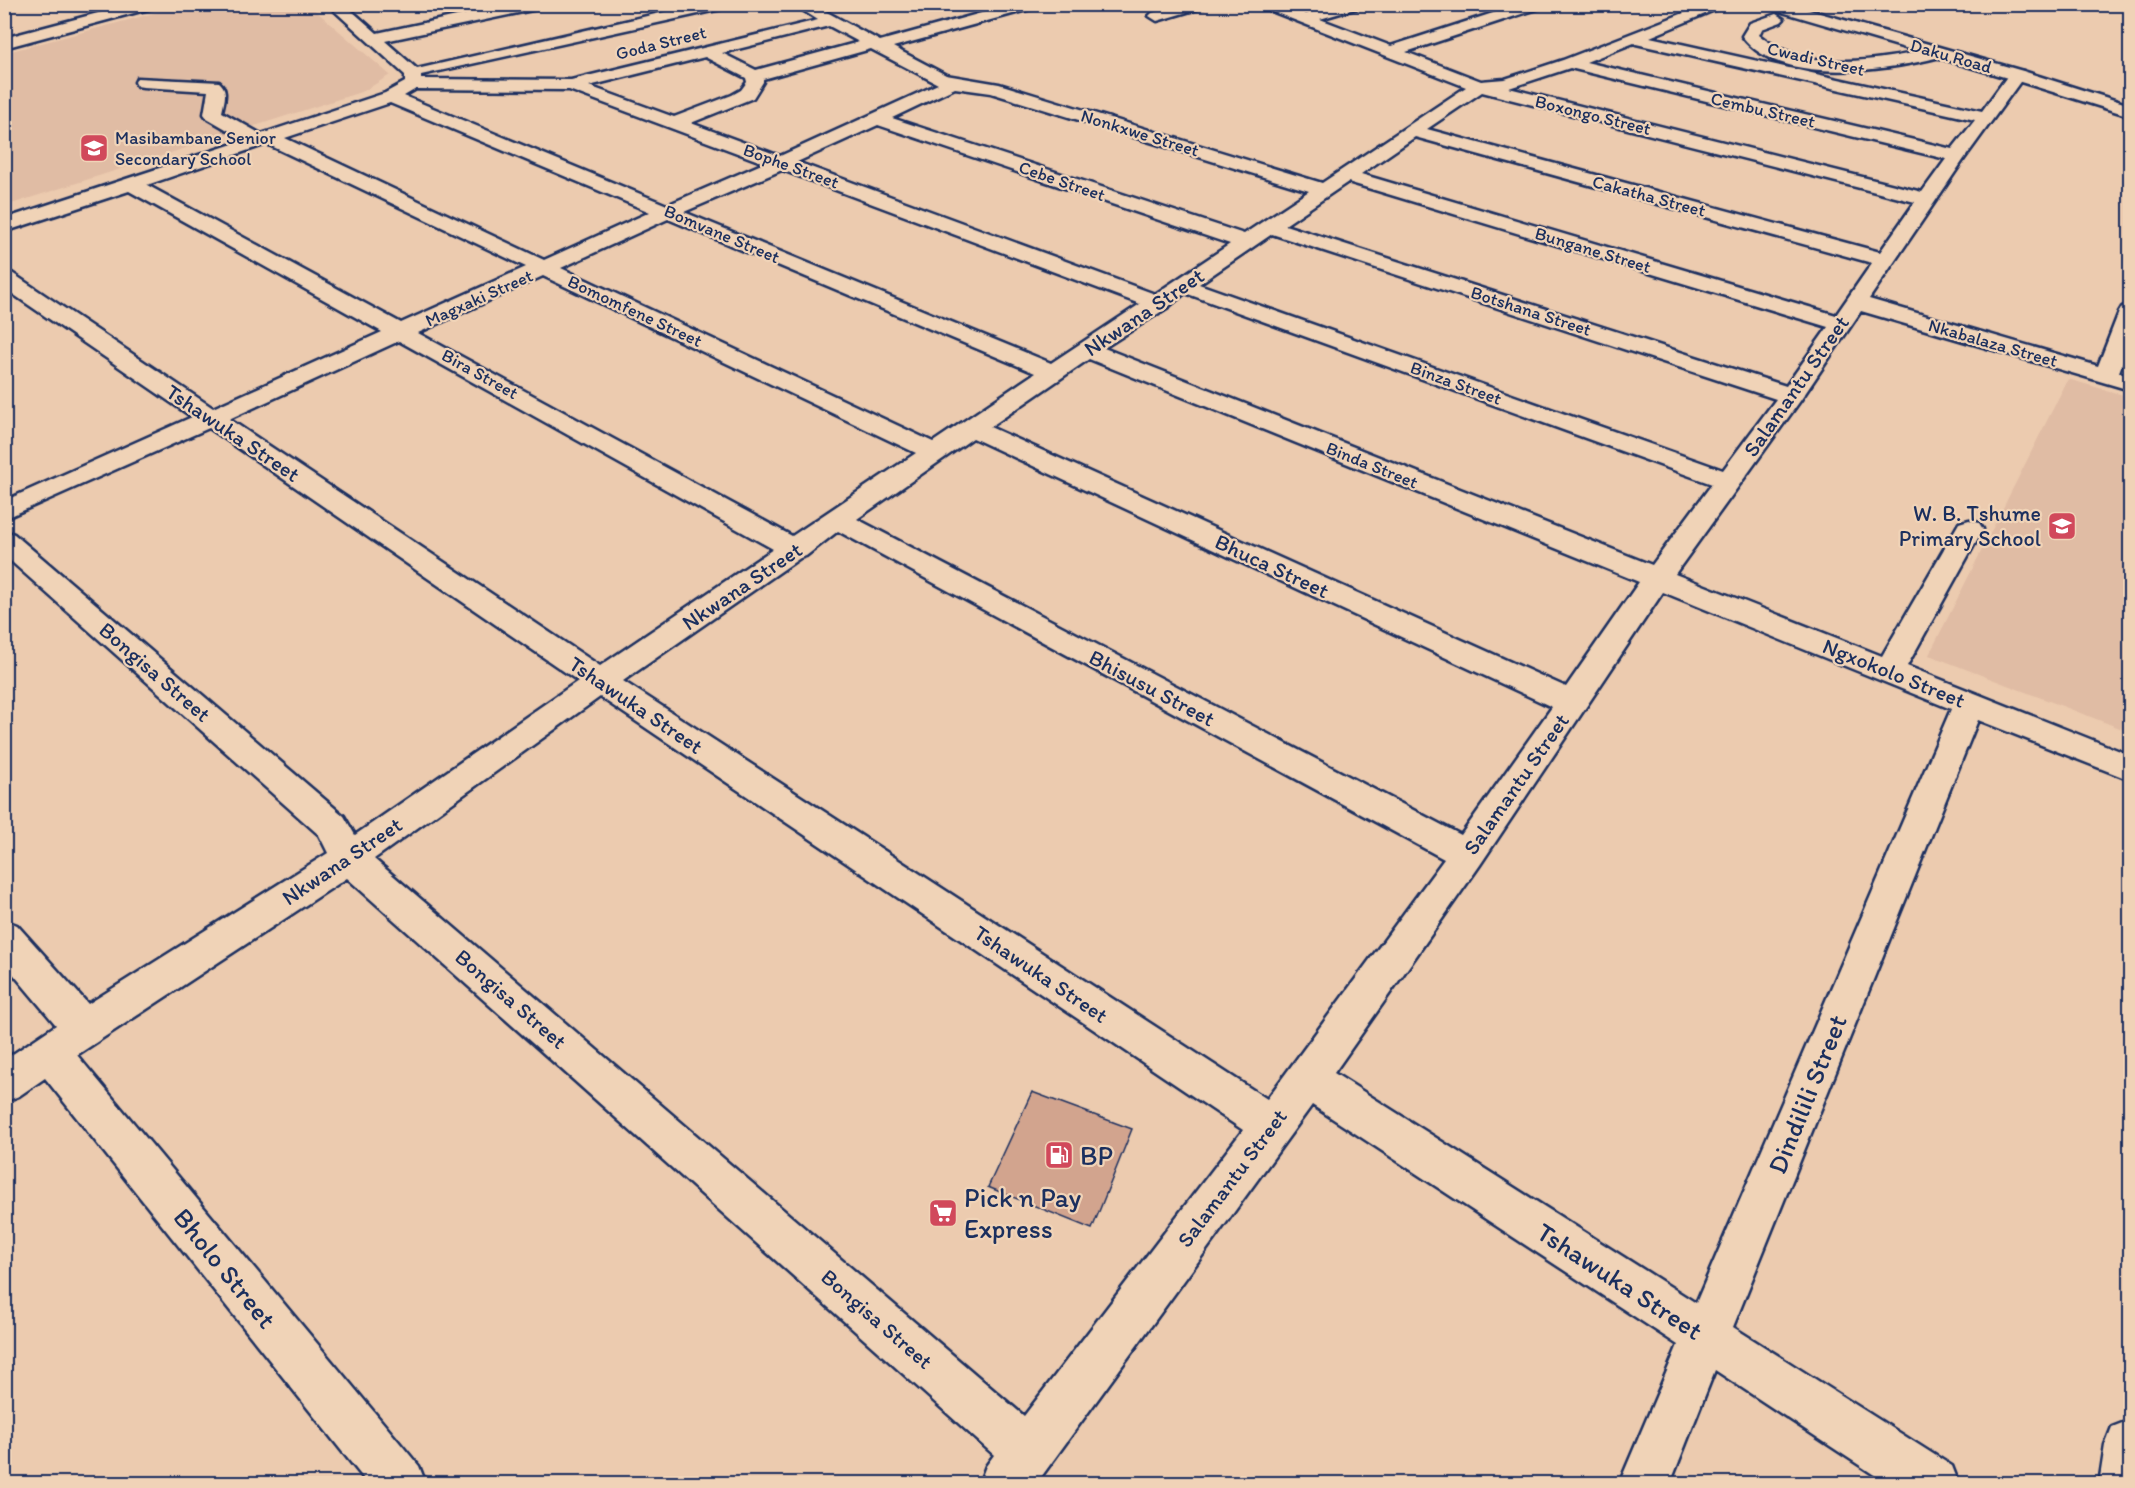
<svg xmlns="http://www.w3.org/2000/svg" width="2135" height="1488" viewBox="0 0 2135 1488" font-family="Itim,sans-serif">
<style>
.built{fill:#e0bca4}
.building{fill:#d2a48e;stroke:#1b2f5e;stroke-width:1.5}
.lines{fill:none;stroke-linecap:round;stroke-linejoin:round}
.minor-casing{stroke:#1b2f5e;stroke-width:5}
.major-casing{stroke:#1b2f5e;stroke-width:5}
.minor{fill:#f0d3b7;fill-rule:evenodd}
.major{fill:#f0d3b7;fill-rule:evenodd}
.labels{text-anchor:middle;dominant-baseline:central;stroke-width:4.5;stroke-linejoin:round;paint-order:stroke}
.far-street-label{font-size:18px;fill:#1b2f5e;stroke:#f0d3b7}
.far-poi-label{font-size:18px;fill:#1b2f5e;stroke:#f0d3b7;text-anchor:start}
.street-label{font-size:22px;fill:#1b2f5e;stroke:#f0d3b7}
.poi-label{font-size:22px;fill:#1b2f5e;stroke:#f0d3b7;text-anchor:end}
.near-street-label{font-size:27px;fill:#1b2f5e;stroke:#f0d3b7}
.near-poi-label{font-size:27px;fill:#1b2f5e;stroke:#f0d3b7;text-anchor:start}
</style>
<rect width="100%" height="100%" fill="#eccbaf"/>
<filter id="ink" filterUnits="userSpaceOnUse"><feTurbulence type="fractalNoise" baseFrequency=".0167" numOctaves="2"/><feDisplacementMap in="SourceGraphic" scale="12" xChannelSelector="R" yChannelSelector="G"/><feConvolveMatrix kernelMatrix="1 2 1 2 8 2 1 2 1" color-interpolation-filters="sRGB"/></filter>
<g filter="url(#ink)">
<!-- built -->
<g class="built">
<path d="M 185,5 L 309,5 L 390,75 L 364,91 L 5,206 L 4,53 Z"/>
<path d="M 2068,379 L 2130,397 L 2130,732 L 1929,655 Z"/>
</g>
<!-- building -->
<path class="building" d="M 1032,1092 L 1132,1129 L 1092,1229 L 988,1187 Z"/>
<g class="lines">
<!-- minor casing -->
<g class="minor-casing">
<g id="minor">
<path d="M 132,4 L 158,4 L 156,7 L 4,48 L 4,38 Z"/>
<path d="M 327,4 L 344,4 L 377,33 L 513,4 L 544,4 L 537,9 L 385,41 L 417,69 L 699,4 L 728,4 L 721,9 L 421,75 L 421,79 L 571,80 L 818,20 L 793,4 L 812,4 L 880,41 L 1014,4 L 1040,4 L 1038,7 L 893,47 L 946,75 L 999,84 L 1322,183 L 1466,87 L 1261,7 L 1259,4 L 1281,4 L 1306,14 L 1338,4 L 1363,4 L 1361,7 L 1320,19 L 1391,46 L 1521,4 L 1545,4 L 1543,7 L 1406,52 L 1481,81 L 1505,79 L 1563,60 L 1707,4 L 1729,4 L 1650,37 L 1982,111 L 2011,71 L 2023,71 L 2025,75 L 1964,159 L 1869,299 L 2098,366 L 2119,312 L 2122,307 L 2130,305 L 2130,342 L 2119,372 L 2130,375 L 2130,390 L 1861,311 L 1800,401 L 1675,574 L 1882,656 L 1959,523 L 1969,520 L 1979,523 L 1983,529 L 1907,666 L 2130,755 L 2130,780 L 1978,720 L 1733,1327 L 1952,1466 L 1959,1484 L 1888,1484 L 1715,1370 L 1670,1484 L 1619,1484 L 1678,1345 L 1312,1105 L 1036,1484 L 979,1484 L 986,1466 L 994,1455 L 347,878 L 77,1055 L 419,1466 L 426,1484 L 368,1484 L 45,1078 L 19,1096 L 4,1102 L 4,1060 L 56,1025 L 4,963 L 4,920 L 17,925 L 88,1004 L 328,853 L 319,835 L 4,555 L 4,531 L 14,534 L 344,816 L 355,835 L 578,681 L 209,428 L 4,519 L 4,501 L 192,417 L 4,288 L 4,272 L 12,273 L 213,408 L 382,332 L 129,191 L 4,232 L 4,219 L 245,140 L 207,118 L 204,114 L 208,91 L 143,87 L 137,86 L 135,82 L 137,78 L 219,82 C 229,90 224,101 222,112 L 261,134 L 385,93 L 405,82 L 405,75 ZM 829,26 L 859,42 L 756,70 L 722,53 ZM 1634,43 L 1636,44 L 1975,120 L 1952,149 L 1586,62 ZM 871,49 L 938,84 L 780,156 L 691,123 L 753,98 L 763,82 L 763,79 ZM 705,57 L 746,78 L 747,82 L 741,90 L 732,95 L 674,117 L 589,86 ZM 1570,68 L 1946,159 L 1922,192 L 1509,88 ZM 955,88 L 991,93 L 1309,191 L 1244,234 L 892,118 ZM 416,89 L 569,90 L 764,163 L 667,205 L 404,96 ZM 1482,92 L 1915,202 L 1880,252 L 1427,129 ZM 390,103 L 650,212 L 544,260 L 285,138 ZM 878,125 L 1230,244 L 1155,294 L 797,162 ZM 1415,137 L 1872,263 L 1836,315 L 1361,174 ZM 267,144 L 526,267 L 401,323 L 147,185 ZM 782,170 L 1140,304 L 1051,363 L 684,212 ZM 1348,182 L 1828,327 L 1786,386 L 1285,225 ZM 668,219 L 1035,373 L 933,442 L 561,268 ZM 1272,234 L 1776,399 L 1723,470 L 1199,284 ZM 543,276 L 916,453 L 792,536 L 418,333 ZM 1185,293 L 1712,484 L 1652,565 L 1104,348 L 1167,308 ZM 399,341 L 773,549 L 600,666 L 229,419 ZM 1089,359 L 1639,582 L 1566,687 L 990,427 ZM 973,438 L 1552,707 L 1461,835 L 857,519 ZM 838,531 L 1444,859 L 1267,1099 L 623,681 L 800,558 L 806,556 ZM 1663,592 L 1951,709 L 1696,1303 L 1334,1073 L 1480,865 ZM 600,697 L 1243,1130 L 1024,1416 L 374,859 Z"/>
<path d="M 1181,4 L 1206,4 L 1204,7 L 1157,21 L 1149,16 L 1152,13 Z"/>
<path d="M 1776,14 L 1784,19 L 1781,22 L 1762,29 L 1759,35 C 1808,75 1880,60 1938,48 L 1946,53 L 1944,56 C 1890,70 1780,88 1742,36 L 1750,23 Z"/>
<path d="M 2130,1420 L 2130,1484 L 2099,1484 L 2105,1445 L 2112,1427 Z"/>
</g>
</g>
<!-- major casing -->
<g class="major-casing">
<path id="major" d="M 1763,4 L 1788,4 L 2023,71 L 2130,105 L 2130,116 L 2011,79 L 1765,7 Z"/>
</g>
<!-- minor -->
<use href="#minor" class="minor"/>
<!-- major -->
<use href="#major" class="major"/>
</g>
</g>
<!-- icons -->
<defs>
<g id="school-square" transform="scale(1.5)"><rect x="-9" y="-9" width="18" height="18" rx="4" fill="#d1495b" stroke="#f0d3b7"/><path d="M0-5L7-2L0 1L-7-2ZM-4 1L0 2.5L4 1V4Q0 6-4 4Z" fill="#fff"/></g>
<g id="fuel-square" transform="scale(1.5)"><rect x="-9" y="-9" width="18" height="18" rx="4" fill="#d1495b" stroke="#f0d3b7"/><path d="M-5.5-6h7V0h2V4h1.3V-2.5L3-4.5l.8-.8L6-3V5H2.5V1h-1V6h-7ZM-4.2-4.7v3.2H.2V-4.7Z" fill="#fff"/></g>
<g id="supermarket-square" transform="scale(1.5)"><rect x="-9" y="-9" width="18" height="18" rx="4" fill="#d1495b" stroke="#f0d3b7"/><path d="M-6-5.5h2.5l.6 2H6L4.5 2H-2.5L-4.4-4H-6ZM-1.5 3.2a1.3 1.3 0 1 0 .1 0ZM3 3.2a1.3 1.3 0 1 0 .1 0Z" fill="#fff"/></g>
</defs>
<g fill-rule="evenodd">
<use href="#school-square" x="94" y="148"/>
<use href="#school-square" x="2062" y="526"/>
<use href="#fuel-square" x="1059" y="1155"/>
<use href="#supermarket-square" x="943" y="1213"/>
</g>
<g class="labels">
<!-- far-street labels -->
<g class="far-street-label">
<text transform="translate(661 43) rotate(-14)">Goda Street</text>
<text transform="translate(1951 56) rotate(16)">Daku Road</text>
<text transform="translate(1816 59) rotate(13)">Cwadi Street</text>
<text transform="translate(1763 110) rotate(13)">Cembu Street</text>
<text transform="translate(1593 115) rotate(14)">Boxongo Street</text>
<text transform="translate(1140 133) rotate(17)">Nonkxwe Street</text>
<text transform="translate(791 166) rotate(20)">Bophe Street</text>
<text transform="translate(1062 181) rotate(19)">Cebe Street</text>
<text transform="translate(1649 196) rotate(15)">Cakatha Street</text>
<text transform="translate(722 234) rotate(23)">Bomvane Street</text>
<text transform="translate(1593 250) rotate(17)">Bungane Street</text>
<text transform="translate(479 298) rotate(-24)">Magxaki Street</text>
<text transform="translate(635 311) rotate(25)">Bomomfene Street</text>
<text transform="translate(1531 311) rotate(18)">Botshana Street</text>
<text transform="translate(1993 343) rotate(16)">Nkabalaza Street</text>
<text transform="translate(480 374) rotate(29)">Bira Street</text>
<text transform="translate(1456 383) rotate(20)">Binza Street</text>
<text transform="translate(1372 465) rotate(22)">Binda Street</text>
</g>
<!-- far-poi labels -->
<g class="far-poi-label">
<text x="115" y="138">Masibambane Senior<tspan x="115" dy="21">Secondary School</tspan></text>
</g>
<!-- street labels -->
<g class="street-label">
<text transform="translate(1144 312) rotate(-34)">Nkwana Street</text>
<text transform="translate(1796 386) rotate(-55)">Salamantu Street</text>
<text transform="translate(233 433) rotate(34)">Tshawuka Street</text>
<text transform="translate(1272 566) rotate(25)">Bhuca Street</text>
<text transform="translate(742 586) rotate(-34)">Nkwana Street</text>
<text transform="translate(155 672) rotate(41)">Bongisa Street</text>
<text transform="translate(1894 673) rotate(22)">Ngxokolo Street</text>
<text transform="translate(1152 688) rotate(28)">Bhisusu Street</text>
<text transform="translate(636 705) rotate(34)">Tshawuka Street</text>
<text transform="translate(1516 784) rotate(-55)">Salamantu Street</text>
<text transform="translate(342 861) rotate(-34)">Nkwana Street</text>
<text transform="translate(1041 974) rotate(34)">Tshawuka Street</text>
<text transform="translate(511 999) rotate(41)">Bongisa Street</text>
<text transform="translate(1232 1178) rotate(-53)">Salamantu Street</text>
<text transform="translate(877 1319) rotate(41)">Bongisa Street</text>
</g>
<!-- poi labels -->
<g class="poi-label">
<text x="2041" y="513">W. B. Tshume<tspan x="2041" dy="25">Primary School</tspan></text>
</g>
<!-- near-street labels -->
<g class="near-street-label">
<text transform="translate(1807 1094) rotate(-68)">Dindilili Street</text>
<text transform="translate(225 1268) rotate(51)">Bholo Street</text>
<text transform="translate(1620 1281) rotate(33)">Tshawuka Street</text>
</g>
<!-- near-poi labels -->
<g class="near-poi-label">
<text x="1080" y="1155">BP</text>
<text x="964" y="1197">Pick n Pay<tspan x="964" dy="31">Express</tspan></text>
</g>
</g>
<!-- margin -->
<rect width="2135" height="1488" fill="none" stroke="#f0d3b7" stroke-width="24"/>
<rect x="12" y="12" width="2111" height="1464" fill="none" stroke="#1b2f5e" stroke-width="2" filter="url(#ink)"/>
</svg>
